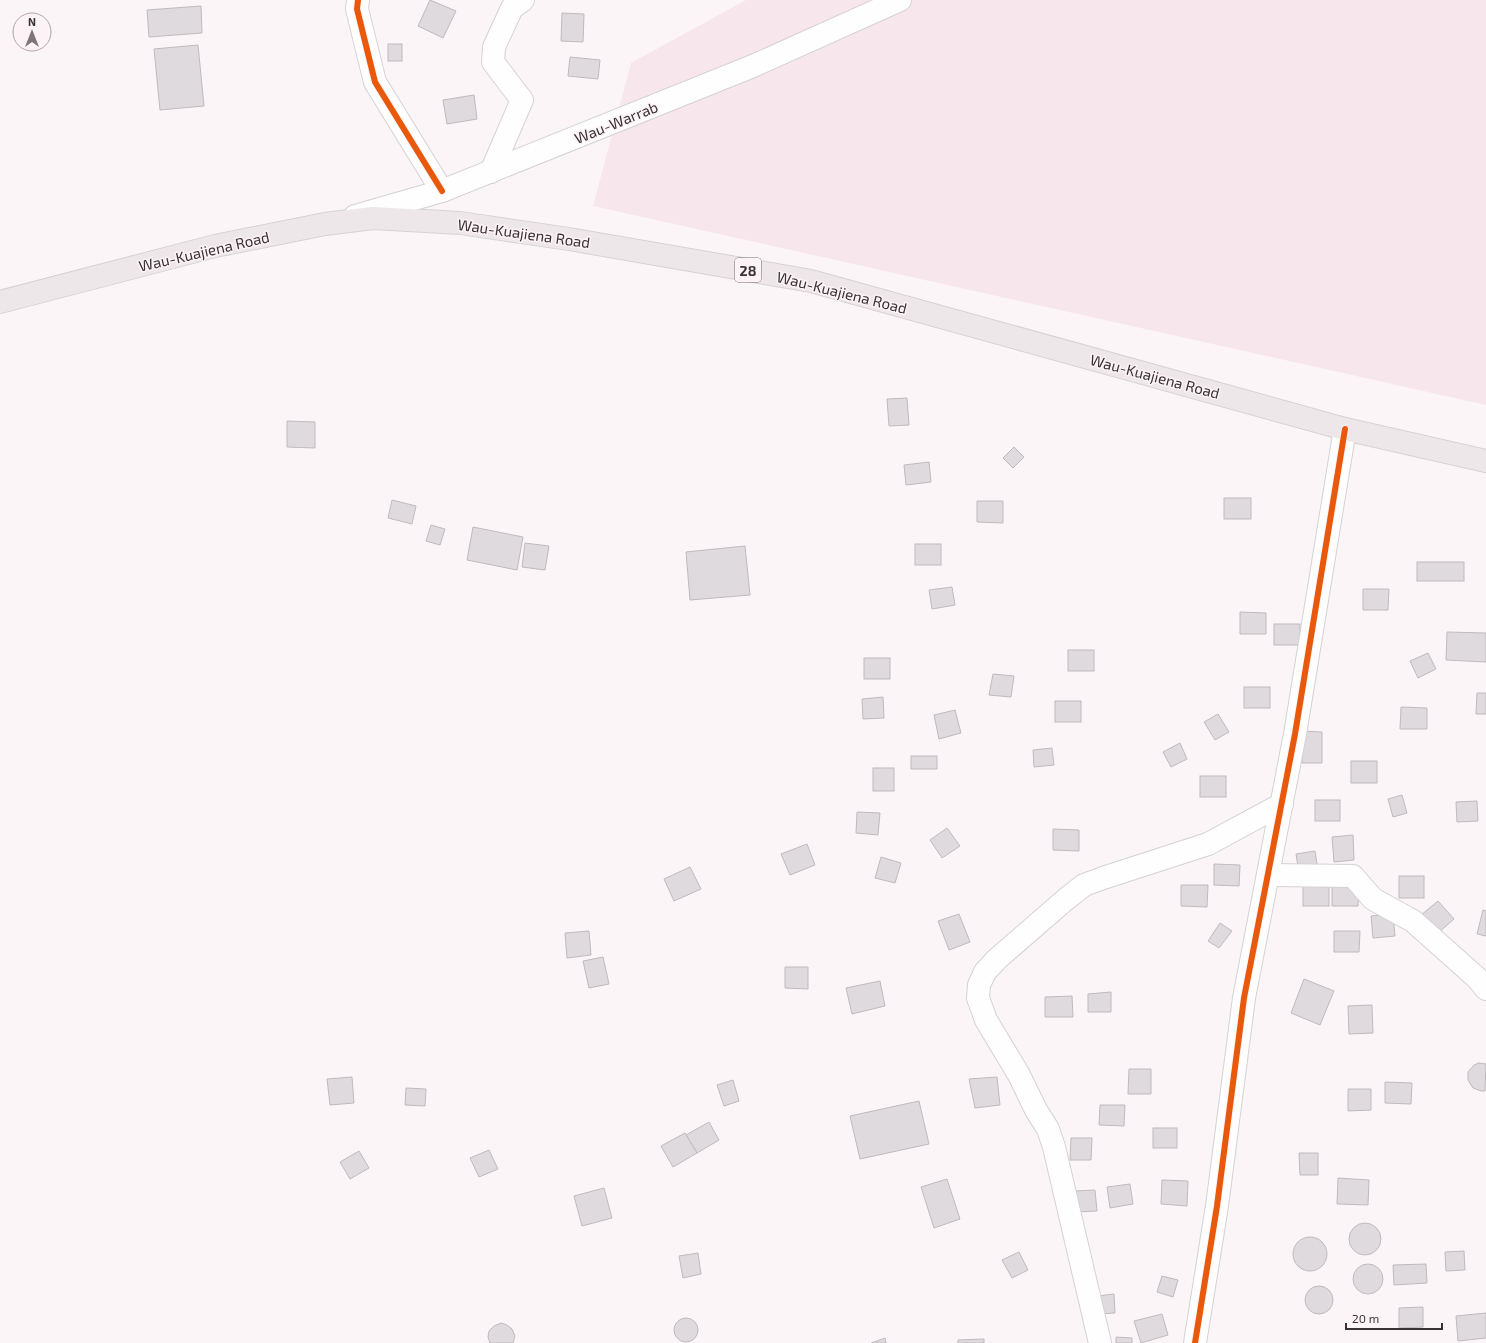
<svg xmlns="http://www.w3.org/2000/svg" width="1486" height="1343" viewBox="0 0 1486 1343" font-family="'Exo 2',sans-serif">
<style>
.built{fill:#f7e7ed}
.building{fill:#dfdade;stroke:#bfbabe}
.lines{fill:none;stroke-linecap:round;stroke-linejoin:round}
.street-casing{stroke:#d6d1d3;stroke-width:24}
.secondary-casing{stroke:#d6d1d3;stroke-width:24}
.primary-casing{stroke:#d6d2d4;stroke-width:24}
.street{stroke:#fefefe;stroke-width:22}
.secondary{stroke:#fefefe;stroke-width:22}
.primary{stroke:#eee7e9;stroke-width:22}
.cycleway-casing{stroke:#fdf3f7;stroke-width:8}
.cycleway{stroke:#e8590c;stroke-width:6}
.labels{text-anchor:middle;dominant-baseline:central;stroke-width:3;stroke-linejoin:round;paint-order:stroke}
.shield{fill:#fdf3f7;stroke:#746c6f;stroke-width:1}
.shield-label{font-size:14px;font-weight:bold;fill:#393235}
.street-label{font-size:15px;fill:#393235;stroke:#fdf3f7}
</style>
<rect width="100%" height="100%" fill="#fbf5f8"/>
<!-- built -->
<path class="built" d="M 746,0 L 1486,0 L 1486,405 L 593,206 L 631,63 Z"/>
<!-- building -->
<g class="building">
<path d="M 430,0 L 456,11 L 443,38 L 418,26 Z"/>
<path d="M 201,6 L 202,33 L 149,37 L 147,10 Z"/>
<path d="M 562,13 L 584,14 L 583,42 L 561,41 Z"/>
<rect x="388" y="44" width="14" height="17"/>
<path d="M 198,45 L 204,106 L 160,110 L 154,49 Z"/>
<path d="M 570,57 L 600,60 L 598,79 L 568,76 Z"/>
<path d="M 474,95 L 477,119 L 447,124 L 443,100 Z"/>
<path d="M 907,398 L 909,425 L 889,426 L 887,399 Z"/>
<path d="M 287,421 L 315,422 L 315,448 L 287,447 Z"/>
<path d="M 1014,447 L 1024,457 L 1013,468 L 1003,458 Z"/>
<path d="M 929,462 L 931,482 L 906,485 L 904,465 Z"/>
<rect x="1224" y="498" width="27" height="21"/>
<path d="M 392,500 L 416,506 L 412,524 L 388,518 Z"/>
<path d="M 977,501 L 1003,501 L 1003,523 L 977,522 Z"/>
<path d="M 431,525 L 445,529 L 440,545 L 426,541 Z"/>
<path d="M 473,527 L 523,537 L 517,570 L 467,560 Z"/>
<path d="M 525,543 L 549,546 L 545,570 L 522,567 Z"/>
<rect x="915" y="544" width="26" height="21"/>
<path d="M 745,546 L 750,595 L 690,600 L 686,552 Z"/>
<rect x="1417" y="562" width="47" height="19"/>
<path d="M 952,587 L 955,605 L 932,609 L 929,590 Z"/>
<path d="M 1363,589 L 1389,589 L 1388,610 L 1363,610 Z"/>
<path d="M 1240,612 L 1266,613 L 1266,634 L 1240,634 Z"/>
<rect x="1274" y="624" width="26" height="21"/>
<path d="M 1447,632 L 1486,633 L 1486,662 L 1446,660 Z"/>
<rect x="1068" y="650" width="26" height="21"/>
<path d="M 1428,653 L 1436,669 L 1418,678 L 1410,661 Z"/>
<rect x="864" y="658" width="26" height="21"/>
<path d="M 993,674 L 1014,676 L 1011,697 L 989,695 Z"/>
<rect x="1244" y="687" width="26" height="21"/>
<path d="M 1477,693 L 1486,693 L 1486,714 L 1476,714 Z"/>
<path d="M 883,697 L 884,718 L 863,719 L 862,699 Z"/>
<rect x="1055" y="701" width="26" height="21"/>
<path d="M 1401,707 L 1427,708 L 1427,729 L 1400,729 Z"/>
<path d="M 955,710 L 961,733 L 939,739 L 934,715 Z"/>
<path d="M 1218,714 L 1229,732 L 1215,740 L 1204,722 Z"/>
<path d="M 1302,731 L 1322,732 L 1322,763 L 1302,763 Z"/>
<path d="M 1180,743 L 1187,759 L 1171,767 L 1163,752 Z"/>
<path d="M 1052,748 L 1054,765 L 1034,767 L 1033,750 Z"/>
<rect x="911" y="756" width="26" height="13"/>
<rect x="1351" y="761" width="26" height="22"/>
<rect x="873" y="768" width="21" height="23"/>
<rect x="1200" y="776" width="26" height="21"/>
<path d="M 1402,795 L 1407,813 L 1393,817 L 1388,799 Z"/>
<rect x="1315" y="800" width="25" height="21"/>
<path d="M 1477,801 L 1478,821 L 1457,822 L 1456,802 Z"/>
<path d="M 857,812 L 880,813 L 878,835 L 856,833 Z"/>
<path d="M 947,828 L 960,846 L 942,858 L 930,840 Z"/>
<path d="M 1053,829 L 1079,830 L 1079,851 L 1053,850 Z"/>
<path d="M 1353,835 L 1354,860 L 1334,862 L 1332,837 Z"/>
<path d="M 807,844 L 815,865 L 790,875 L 781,854 Z"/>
<path d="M 1315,851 L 1318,870 L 1299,873 L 1296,854 Z"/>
<path d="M 881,857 L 901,863 L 895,883 L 875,878 Z"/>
<path d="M 1214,864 L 1240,865 L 1239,886 L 1214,885 Z"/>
<path d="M 690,867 L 701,889 L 674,901 L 664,879 Z"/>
<rect x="1399" y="876" width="25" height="22"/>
<rect x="1303" y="884" width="26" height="22"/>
<path d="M 1332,884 L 1359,884 L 1358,906 L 1332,906 Z"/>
<path d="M 1181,885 L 1208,885 L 1207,907 L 1181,906 Z"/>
<path d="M 1438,901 L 1454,919 L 1437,934 L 1421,915 Z"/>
<path d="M 1483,910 L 1486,911 L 1486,936 L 1477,934 Z"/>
<path d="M 959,914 L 970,942 L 949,950 L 938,921 Z"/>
<path d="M 1393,914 L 1395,936 L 1373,938 L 1371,916 Z"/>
<path d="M 1220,923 L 1232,931 L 1219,948 L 1208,941 Z"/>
<path d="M 589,931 L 591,955 L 567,958 L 565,933 Z"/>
<path d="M 1334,931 L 1360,931 L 1359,952 L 1334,952 Z"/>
<path d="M 603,957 L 609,984 L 589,988 L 583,961 Z"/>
<path d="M 785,967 L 808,967 L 808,989 L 785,988 Z"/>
<path d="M 1304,979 L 1334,991 L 1320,1025 L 1291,1013 Z"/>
<path d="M 880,981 L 885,1006 L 852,1014 L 846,988 Z"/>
<path d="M 1111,992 L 1111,1012 L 1088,1012 L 1088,994 Z"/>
<path d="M 1072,996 L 1073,1017 L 1045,1017 L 1045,997 Z"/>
<path d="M 1372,1005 L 1373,1033 L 1349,1034 L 1348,1006 Z"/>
<path d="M 1479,1063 L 1486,1064 L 1485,1091 L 1481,1091 L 1473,1088 L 1468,1080 L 1468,1072 L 1474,1065 Z"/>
<path d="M 1129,1069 L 1151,1069 L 1151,1094 L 1128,1094 Z"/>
<path d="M 352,1077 L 354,1103 L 330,1105 L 327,1079 Z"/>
<path d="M 997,1077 L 1000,1105 L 975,1108 L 969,1079 Z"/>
<path d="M 733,1080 L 739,1101 L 724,1106 L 717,1085 Z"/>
<path d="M 1385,1082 L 1412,1083 L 1411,1104 L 1385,1103 Z"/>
<path d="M 406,1088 L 426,1089 L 425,1106 L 405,1105 Z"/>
<path d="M 1348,1089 L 1371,1089 L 1371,1110 L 1348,1111 Z"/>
<path d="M 919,1101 L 929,1144 L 860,1159 L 850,1116 Z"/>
<path d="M 1100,1105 L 1125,1105 L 1124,1126 L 1099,1125 Z"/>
<path d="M 709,1122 L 719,1140 L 697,1153 L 686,1135 Z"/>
<rect x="1153" y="1128" width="24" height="20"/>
<path d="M 685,1133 L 697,1153 L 673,1167 L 661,1146 Z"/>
<path d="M 1071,1138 L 1092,1138 L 1091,1160 L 1070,1160 Z"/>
<path d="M 489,1150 L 498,1169 L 479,1177 L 470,1158 Z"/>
<path d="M 359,1151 L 369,1168 L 350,1179 L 340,1162 Z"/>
<path d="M 1299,1153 L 1318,1153 L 1318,1175 L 1300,1175 Z"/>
<path d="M 1338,1178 L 1369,1180 L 1368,1205 L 1337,1204 Z"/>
<path d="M 947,1179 L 960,1219 L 934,1228 L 921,1187 Z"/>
<path d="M 1162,1180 L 1188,1181 L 1187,1206 L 1161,1204 Z"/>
<path d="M 1130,1184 L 1133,1204 L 1110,1208 L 1107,1187 Z"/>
<path d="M 604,1188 L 612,1218 L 582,1226 L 574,1196 Z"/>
<path d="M 1095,1190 L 1097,1211 L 1076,1212 L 1075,1191 Z"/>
<circle cx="1365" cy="1239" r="16"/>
<circle cx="1310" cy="1254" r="17"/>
<path d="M 1464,1251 L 1465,1270 L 1446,1271 L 1445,1252 Z"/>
<path d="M 1019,1252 L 1028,1270 L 1012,1278 L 1002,1260 Z"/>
<path d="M 698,1253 L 701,1274 L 683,1278 L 679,1256 Z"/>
<circle cx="1368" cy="1279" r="15"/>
<path d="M 1426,1264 L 1427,1283 L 1394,1285 L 1393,1265 Z"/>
<path d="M 1162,1276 L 1178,1280 L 1173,1297 L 1157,1292 Z"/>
<circle cx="1319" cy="1300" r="14"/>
<path d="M 1114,1294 L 1115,1313 L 1098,1314 L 1097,1296 Z"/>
<path d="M 1423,1307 L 1423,1327 L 1399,1328 L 1399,1308 Z"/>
<path d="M 1486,1313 L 1486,1338 L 1458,1341 L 1456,1316 Z"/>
<path d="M 1162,1314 L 1168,1335 L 1141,1343 L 1134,1321 Z"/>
<circle cx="686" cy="1330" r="12"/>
<path d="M 501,1323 L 507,1325 L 512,1329 L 515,1336 L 513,1343 L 490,1343 L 488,1337 L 489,1331 L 494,1326 Z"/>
<path d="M 1116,1337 L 1132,1338 L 1132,1343 L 1116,1343 Z"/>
<path d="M 885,1338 L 886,1343 L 871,1343 Z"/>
<path d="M 984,1339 L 984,1343 L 958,1343 L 958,1340 Z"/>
</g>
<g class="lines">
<!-- street casing -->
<g class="street-casing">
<g id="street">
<path d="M 358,0 L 357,9 L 375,82 L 442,191"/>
<path d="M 491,172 L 522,100 L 493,62 L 494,47 L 512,8 L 523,0"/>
<path d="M 1268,875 L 1353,876 L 1373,899 L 1413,921 L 1477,978 L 1486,989"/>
<path d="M 1100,1343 L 1054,1147 L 1048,1129 L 1036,1110 L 1019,1075 L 986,1020 L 978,998 L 979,985 L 985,972 L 997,959 L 1065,900 L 1084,885 L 1103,878 L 1208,844 L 1282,804"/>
<path d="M 1195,1343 L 1217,1206 L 1244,998 L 1295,734 L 1345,429"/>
</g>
</g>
<!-- secondary casing -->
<g class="secondary-casing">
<path id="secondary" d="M 355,216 L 442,191 L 753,66 L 900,0"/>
</g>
<!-- primary casing -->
<g class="primary-casing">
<path id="primary" d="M 0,302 L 215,246 L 325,224 L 373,218 L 460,223 L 569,239 L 811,281 L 1345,429 L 1486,461"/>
</g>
<!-- street -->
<use href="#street" class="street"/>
<!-- secondary -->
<use href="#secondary" class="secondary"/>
<!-- primary -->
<use href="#primary" class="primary"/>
<!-- cycleway casing -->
<g class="cycleway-casing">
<g id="cycleway">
<path d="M 358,0 L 357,9 L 375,82 L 442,191"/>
<path d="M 1195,1343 L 1217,1206 L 1244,998 L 1295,734 L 1345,429"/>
</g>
</g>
<!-- cycleway -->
<use href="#cycleway" class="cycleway"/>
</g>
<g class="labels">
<!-- shield labels -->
<rect class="shield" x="735" y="258" width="26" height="24" rx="3"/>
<g class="shield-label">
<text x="748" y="270">28</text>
</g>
<!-- street labels -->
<g class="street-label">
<text transform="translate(616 122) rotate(-22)">Wau-Warrab</text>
<text transform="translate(524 233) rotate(8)">Wau-Kuajiena Road</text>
<text transform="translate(204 251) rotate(-13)">Wau-Kuajiena Road</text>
<text transform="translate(842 292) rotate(14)">Wau-Kuajiena Road</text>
<text transform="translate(1155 376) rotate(15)">Wau-Kuajiena Road</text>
</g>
</g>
<!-- north arrow -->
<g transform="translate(32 32)"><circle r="19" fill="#fdf3f7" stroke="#afa6a9"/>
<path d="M0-3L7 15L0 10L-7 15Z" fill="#7d7679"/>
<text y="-6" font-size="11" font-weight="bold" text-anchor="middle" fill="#393235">N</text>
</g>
<!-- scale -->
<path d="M1346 1323v6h96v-6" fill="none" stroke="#393235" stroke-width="2"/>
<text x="1352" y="1323" font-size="12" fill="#393235" stroke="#fdf3f7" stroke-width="3" paint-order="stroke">20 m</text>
</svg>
